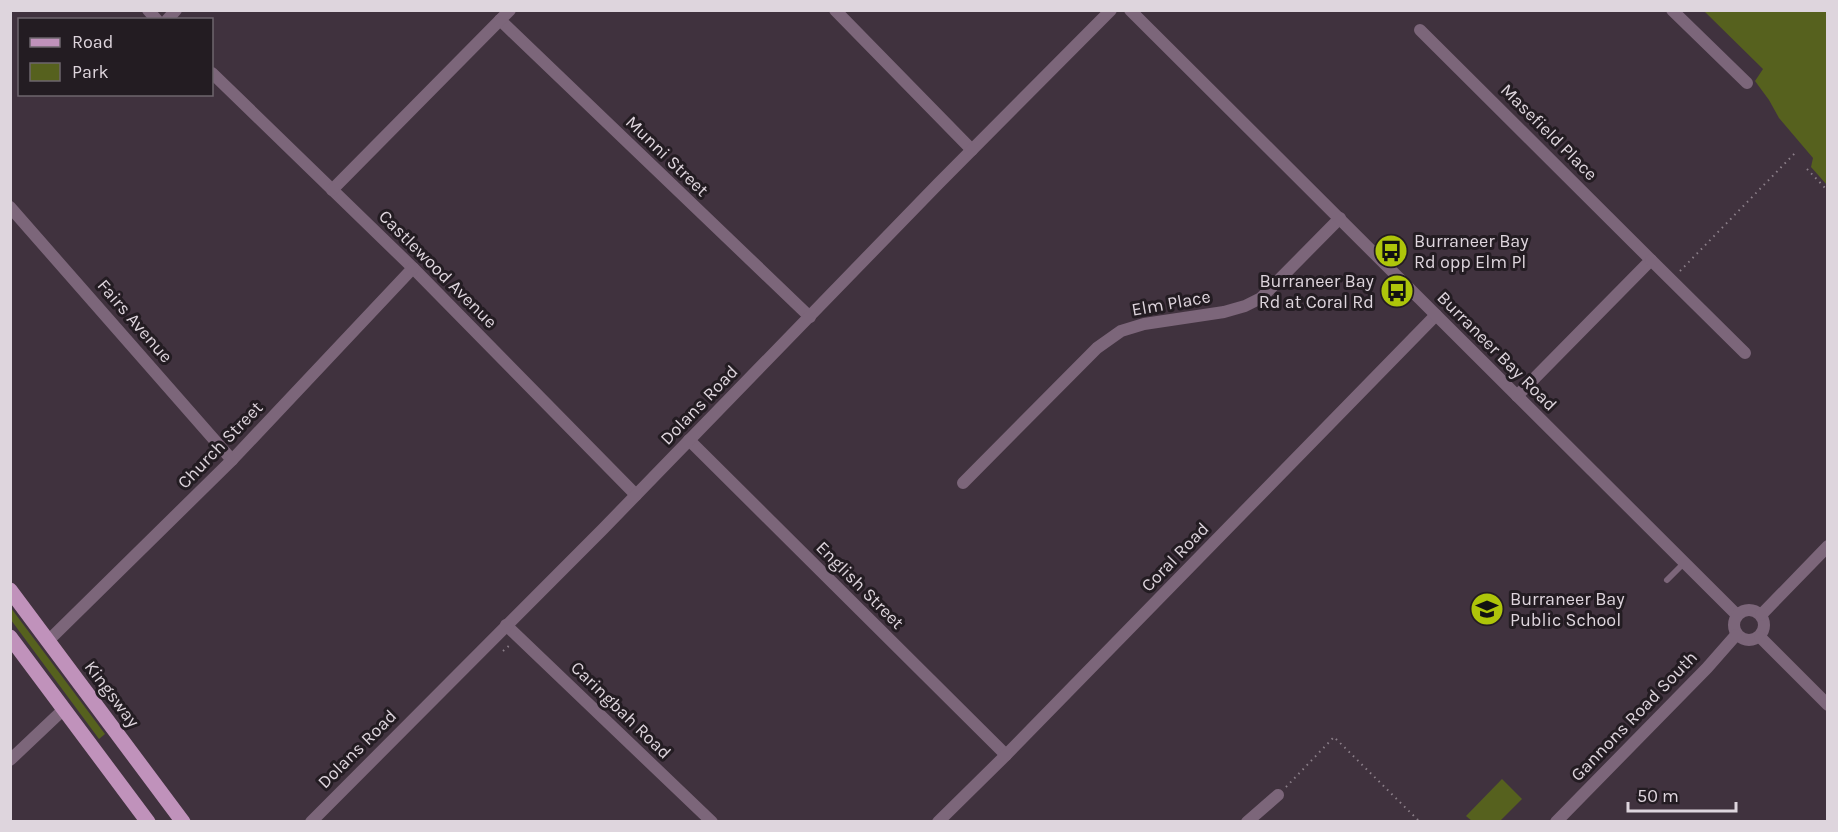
<svg xmlns="http://www.w3.org/2000/svg" width="1838" height="832" viewBox="0 0 1838 832" font-family="Karla,sans-serif">
<style>
.green{fill:#56611e}
.lines{fill:none;stroke-linecap:round;stroke-linejoin:round}
.path{stroke:#8b7f89;stroke-width:2;stroke-dasharray:1.5 4.5;stroke-linecap:butt}
.service{stroke:#7c667a;stroke-width:6}
.minor{stroke:#7c667a;stroke-width:12}
.tertiary{stroke:#7c667a;stroke-width:12}
.primary{stroke:#c092bb;stroke-width:15}
.labels{text-anchor:middle;dominant-baseline:central;stroke-width:6;stroke-linejoin:round;paint-order:stroke}
.street-label{font-size:18px;fill:#ded5dd;stroke:#231c22}
.poi-label{font-size:18px;fill:#ded5dd;stroke:#231c22;text-anchor:start}
</style>
<rect width="100%" height="100%" fill="#40323e"/>
<!-- green -->
<g class="green">
<path d="M 1704,11 L 1827,11 L 1827,185 L 1811,167 L 1813,158 L 1779,118 L 1769,100 L 1755,81 L 1763,69 Z"/>
<path d="M 11,608 L 105,734 L 99,739 L 11,620 Z"/>
<path d="M 1502,779 L 1522,799 L 1500,821 L 1472,821 L 1466,816 Z"/>
</g>
<g class="lines">
<!-- path -->
<g class="path">
<path d="M 1807,169 L 1828,191"/>
<path d="M 1680,271 L 1796,152"/>
<path d="M 503,651 L 510,645"/>
<path d="M 1286,787 L 1334,737 L 1420,822"/>
</g>
<!-- service -->
<path class="service" d="M 1667,580 L 1685,562"/>
<!-- minor -->
<g class="minor">
<path d="M 148,10 L 157,20"/>
<path d="M 835,10 L 972,150"/>
<path d="M 1672,10 L 1747,83"/>
<path d="M 167,20 L 176,10"/>
<path d="M 500,20 L 810,317"/>
<path d="M 1420,30 L 1651,260 L 1517,396"/>
<path d="M 212,73 L 413,268 L 636,495"/>
<path d="M 332,190 L 510,10"/>
<path d="M 10,207 L 232,460"/>
<path d="M 1651,260 L 1745,353"/>
<path d="M 689,440 L 1006,755"/>
<path d="M 963,483 L 1097,348 L 1121,331 L 1144,324 L 1224,312 L 1245,306 L 1261,298 L 1340,218"/>
<path d="M 48,641 L 232,460 L 413,268"/>
<path d="M 10,760 L 64,709"/>
<path d="M 938,822 L 1006,755 L 1436,315"/>
<path d="M 1247,822 L 1278,795"/>
</g>
<!-- tertiary -->
<g class="tertiary">
<path d="M 1130,10 L 1737,615"/>
<circle cx="1749" cy="625" r="15"/>
<path d="M 1761,615 L 1828,546"/>
<path d="M 506,625 L 712,822"/>
<path d="M 1760,637 L 1828,705"/>
<path d="M 311,822 L 603,529 L 938,184 L 1111,10"/>
<path d="M 1556,822 L 1707,668 L 1736,635"/>
</g>
<!-- primary -->
<g class="primary">
<path d="M 10,590 L 183,822"/>
<path d="M 10,637 L 148,822"/>
</g>
</g>
<!-- icons -->
<defs>
<g id="bus-disc" transform="scale(1.725)"><circle r="9.5" fill="#aec50a" stroke="#231c22"/><path d="M-5-6H5V4H4V6H2V4H-2V6H-4V4H-5ZM-3.5-4V0h7V-4ZM-3.5 1.2v1.5H-2V1.2ZM2 1.2v1.5H3.5V1.2Z" fill="#111"/></g>
<g id="school-disc" transform="scale(1.725)"><circle r="9.5" fill="#aec50a" stroke="#231c22"/><path d="M0-5L7-2L0 1L-7-2ZM-4 1L0 2.5L4 1V4Q0 6-4 4Z" fill="#111"/></g>
</defs>
<g fill-rule="evenodd">
<use href="#bus-disc" x="1391" y="251"/>
<use href="#bus-disc" x="1397" y="291"/>
<use href="#school-disc" x="1487" y="609"/>
</g>
<g class="labels">
<!-- street labels -->
<g class="street-label">
<text transform="translate(1549 132) rotate(45)">Masefield Place</text>
<text transform="translate(667 156) rotate(44)">Munni Street</text>
<text transform="translate(438 269) rotate(45)">Castlewood Avenue</text>
<text transform="translate(1171 303) rotate(-10)">Elm Place</text>
<text transform="translate(135 321) rotate(49)">Fairs Avenue</text>
<text transform="translate(1497 351) rotate(45)">Burraneer Bay Road</text>
<text transform="translate(699 405) rotate(-46)">Dolans Road</text>
<text transform="translate(220 445) rotate(-46)">Church Street</text>
<text transform="translate(1175 557) rotate(-46)">Coral Road</text>
<text transform="translate(860 585) rotate(45)">English Street</text>
<text transform="translate(112 694) rotate(53)">Kingsway</text>
<text transform="translate(621 710) rotate(44)">Caringbah Road</text>
<text transform="translate(1634 716) rotate(-46)">Gannons Road South</text>
<text transform="translate(357 749) rotate(-45)">Dolans Road</text>
</g>
<!-- poi labels -->
<g class="poi-label">
<text x="1414" y="241">Burraneer Bay<tspan x="1414" dy="21">Rd opp Elm Pl</tspan></text>
<text x="1374" y="281" text-anchor="end">Burraneer Bay<tspan x="1374" dy="21">Rd at Coral Rd</tspan></text>
<text x="1510" y="599">Burraneer Bay<tspan x="1510" dy="21">Public School</tspan></text>
</g>
</g>
<!-- border -->
<rect width="1838" height="832" fill="none" stroke="#ded5dd" stroke-width="24"/>
<!-- legend -->
<rect x="18" y="18" width="195" height="78" fill="#231c22" stroke="#6e666d" stroke-width="1.5"/>
<rect x="30" y="38" width="30" height="9" fill="#c092bb" stroke="#6e666d" stroke-width="1.5"/>
<text x="72" y="48" font-size="18" fill="#ded5dd">Road</text>
<rect x="30" y="63" width="30" height="18" fill="#56611e" stroke="#6e666d" stroke-width="1.5"/>
<text x="72" y="78" font-size="18" fill="#ded5dd">Park</text>
<!-- scale -->
<path d="M1628 802v9h108v-9" fill="none" stroke="#ded5dd" stroke-width="3"/>
<text x="1637" y="802" font-size="18" fill="#ded5dd" stroke="#231c22" stroke-width="4.5" paint-order="stroke">50 m</text>
</svg>
